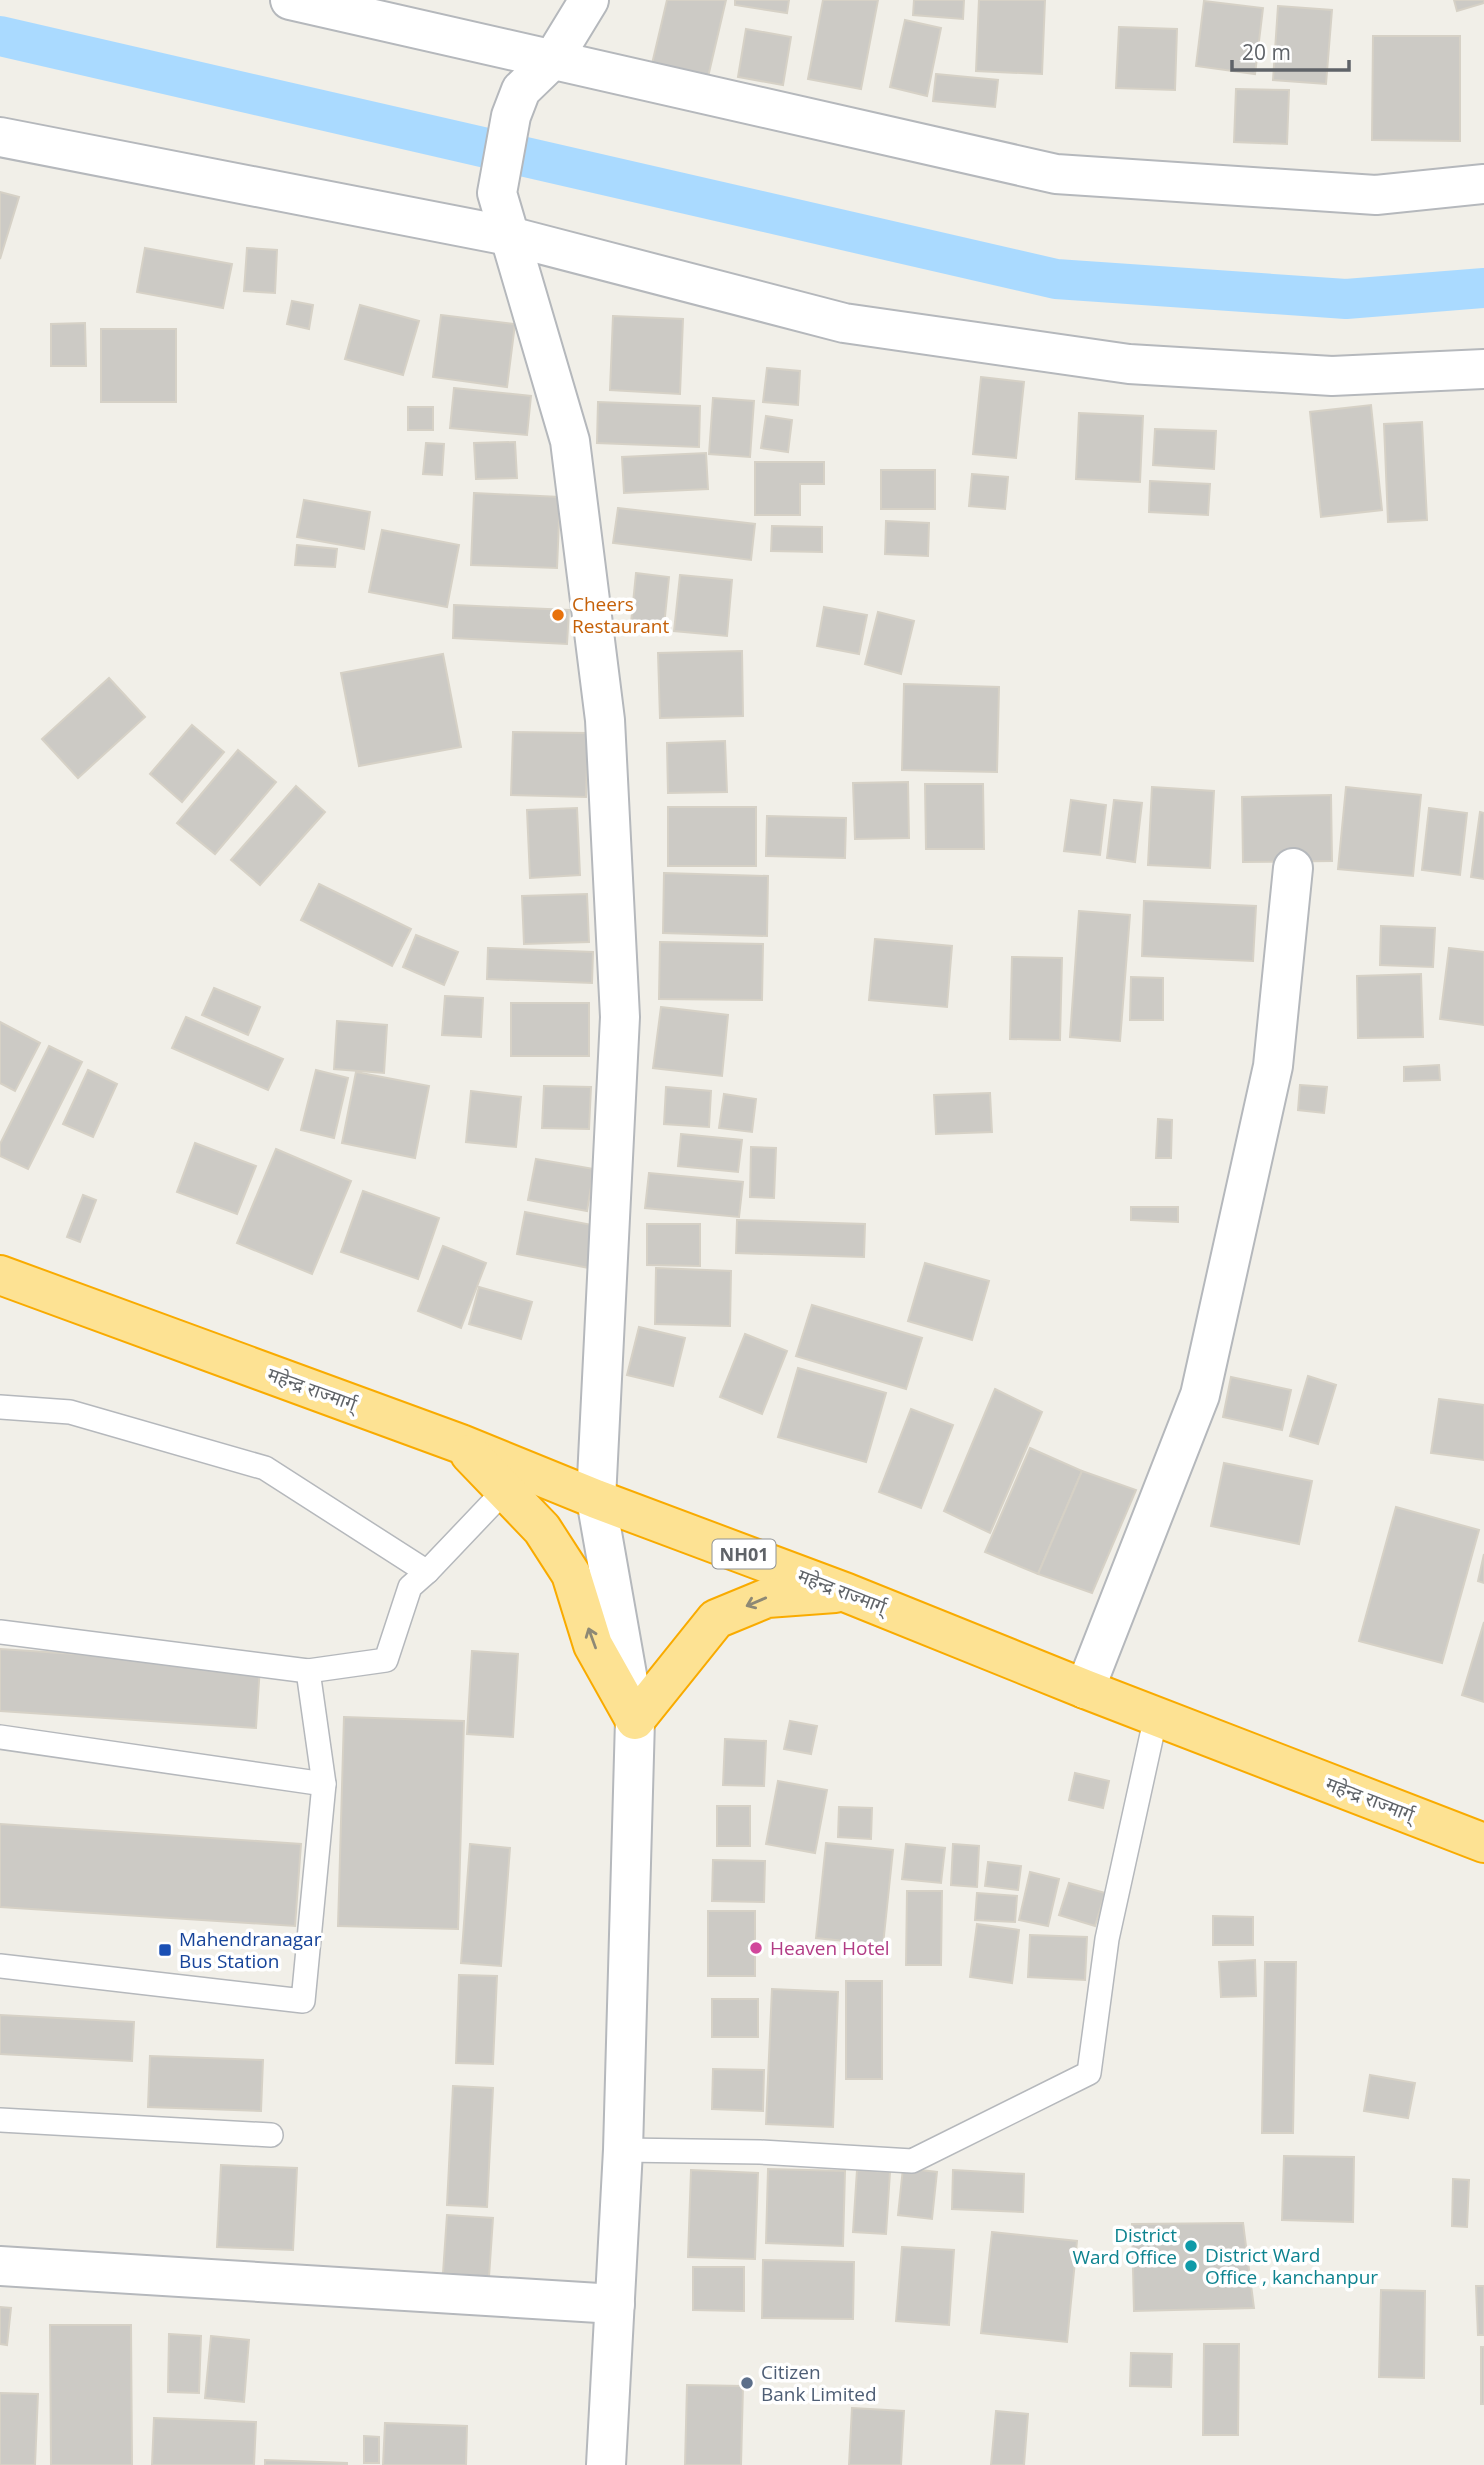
<svg xmlns="http://www.w3.org/2000/svg" width="1484" height="2465" viewBox="0 0 1484 2465" font-family="'Open Sans','Noto Sans Devanagari',sans-serif">
<style>
.lines{fill:none;stroke-linecap:round;stroke-linejoin:round}
.canal{stroke:#aadaff;stroke-width:40}
.building{fill:#cccac5;stroke:#d6d1c6;stroke-width:2}
.lane-casing{stroke:#b5b8bc;stroke-width:26}
.street-casing{stroke:#b5b8bc;stroke-width:42}
.highway-casing{stroke:#f9ab00;stroke-width:42}
.lane{stroke:#fff;stroke-width:23}
.street{stroke:#fff;stroke-width:38}
.highway{stroke:#fde293;stroke-width:38}
.oneway{stroke:#8e8975}
.food-dot{fill:#e8710a;stroke:#fff;stroke-width:2.5}
.hotel-dot{fill:#d1479c;stroke:#fff;stroke-width:2.5}
.transit-dot{fill:#1a4fb4;stroke:#fff;stroke-width:2.5}
.culture-dot{fill:#0f9aa8;stroke:#fff;stroke-width:2.5}
.service-dot{fill:#5c6f8a;stroke:#fff;stroke-width:2.5}
.labels{text-anchor:middle;dominant-baseline:central;stroke-width:7;stroke-linejoin:round;paint-order:stroke}
.shield{fill:#fff;stroke:#8f9295;stroke-width:2}
.shield-label{font-size:18px;font-weight:bold;fill:#5f6368}
.food-label{font-size:19px;fill:#c56008;stroke:#fff;text-anchor:start}
.street-label{font-size:19px;fill:#5f6368;stroke:#fff}
.transit-label{font-size:19px;fill:#164399;stroke:#fff;text-anchor:start}
.hotel-label{font-size:19px;fill:#b23c85;stroke:#fff;text-anchor:start}
.culture-label{font-size:19px;fill:#0d838f;stroke:#fff;text-anchor:end}
.service-label{font-size:19px;fill:#4e5e75;stroke:#fff;text-anchor:start}
</style>
<rect width="100%" height="100%" fill="#f1efe8"/>
<g class="lines">
<!-- canal -->
<path class="canal" d="M 0,36 L 1056,279 L 1346,299 L 1484,288"/>
</g>
<!-- building -->
<g class="building">
<path d="M 667,0 L 726,0 L 708,77 L 652,64 Z"/>
<path d="M 735,0 L 789,0 L 787,13 L 735,5 Z"/>
<path d="M 823,0 L 878,0 L 861,89 L 808,79 Z"/>
<path d="M 914,0 L 964,0 L 963,19 L 913,15 Z"/>
<path d="M 979,0 L 1045,0 L 1042,74 L 976,71 Z"/>
<path d="M 1454,0 L 1484,0 L 1484,3 L 1457,11 Z"/>
<path d="M 1204,1 L 1263,8 L 1255,74 L 1196,66 Z"/>
<path d="M 1278,6 L 1332,10 L 1326,84 L 1273,80 Z"/>
<path d="M 905,20 L 941,28 L 927,96 L 890,87 Z"/>
<path d="M 1119,27 L 1177,29 L 1175,90 L 1116,88 Z"/>
<path d="M 746,29 L 791,37 L 783,85 L 738,77 Z"/>
<path d="M 1373,36 L 1460,36 L 1460,141 L 1372,140 Z"/>
<path d="M 936,74 L 998,80 L 995,107 L 933,101 Z"/>
<path d="M 1236,89 L 1289,90 L 1287,144 L 1234,142 Z"/>
<path d="M 0,192 L 19,197 L 0,259 Z"/>
<path d="M 145,248 L 232,264 L 223,308 L 137,292 Z"/>
<path d="M 247,248 L 277,250 L 275,293 L 244,291 Z"/>
<path d="M 292,301 L 313,305 L 309,329 L 287,324 Z"/>
<path d="M 360,305 L 419,321 L 403,375 L 345,359 Z"/>
<path d="M 441,315 L 515,324 L 507,387 L 433,377 Z"/>
<path d="M 613,316 L 683,319 L 680,394 L 610,390 Z"/>
<path d="M 85,323 L 86,366 L 51,366 L 51,324 Z"/>
<rect x="101" y="329" width="75" height="73"/>
<path d="M 767,368 L 800,371 L 798,405 L 763,402 Z"/>
<path d="M 981,377 L 1024,382 L 1016,458 L 973,454 Z"/>
<path d="M 454,388 L 531,396 L 527,435 L 450,428 Z"/>
<path d="M 713,398 L 754,401 L 750,457 L 709,454 Z"/>
<path d="M 598,402 L 700,406 L 699,447 L 597,443 Z"/>
<path d="M 1371,405 L 1382,510 L 1321,517 L 1310,412 Z"/>
<rect x="408" y="407" width="25" height="23"/>
<path d="M 1079,413 L 1143,416 L 1140,482 L 1076,479 Z"/>
<path d="M 766,416 L 792,420 L 788,452 L 761,448 Z"/>
<path d="M 1422,422 L 1427,520 L 1388,522 L 1384,424 Z"/>
<path d="M 1155,429 L 1216,431 L 1214,469 L 1153,465 Z"/>
<path d="M 515,442 L 517,478 L 476,479 L 474,443 Z"/>
<path d="M 426,443 L 444,444 L 442,475 L 423,474 Z"/>
<path d="M 706,453 L 708,489 L 624,493 L 622,457 Z"/>
<path d="M 755,462 L 824,462 L 824,484 L 800,484 L 800,515 L 755,515 Z"/>
<rect x="881" y="470" width="54" height="39"/>
<path d="M 972,474 L 1008,477 L 1005,509 L 969,506 Z"/>
<path d="M 1150,481 L 1210,484 L 1208,515 L 1149,512 Z"/>
<path d="M 474,493 L 560,497 L 557,568 L 471,565 Z"/>
<path d="M 304,500 L 370,512 L 364,549 L 297,537 Z"/>
<path d="M 618,508 L 755,524 L 751,560 L 613,543 Z"/>
<path d="M 886,521 L 929,523 L 928,556 L 885,554 Z"/>
<path d="M 772,526 L 822,527 L 822,552 L 771,551 Z"/>
<path d="M 382,530 L 459,545 L 447,607 L 369,592 Z"/>
<path d="M 297,545 L 337,549 L 335,567 L 295,565 Z"/>
<path d="M 636,573 L 669,577 L 664,626 L 631,623 Z"/>
<path d="M 680,575 L 732,580 L 727,636 L 674,631 Z"/>
<path d="M 454,605 L 569,610 L 567,644 L 453,638 Z"/>
<path d="M 824,607 L 867,615 L 859,654 L 817,646 Z"/>
<path d="M 878,612 L 914,621 L 901,674 L 865,664 Z"/>
<path d="M 742,651 L 743,716 L 660,718 L 658,653 Z"/>
<path d="M 443,654 L 461,747 L 359,766 L 341,673 Z"/>
<path d="M 109,678 L 145,717 L 78,778 L 42,739 Z"/>
<path d="M 904,684 L 999,687 L 997,772 L 902,770 Z"/>
<path d="M 192,725 L 224,752 L 182,802 L 150,774 Z"/>
<path d="M 513,732 L 588,733 L 586,797 L 511,795 Z"/>
<path d="M 725,741 L 727,792 L 668,793 L 667,743 Z"/>
<path d="M 238,750 L 276,782 L 215,854 L 177,823 Z"/>
<path d="M 908,782 L 909,838 L 855,839 L 853,783 Z"/>
<path d="M 925,784 L 983,784 L 984,849 L 926,849 Z"/>
<path d="M 296,786 L 325,812 L 260,885 L 231,860 Z"/>
<path d="M 1152,787 L 1214,791 L 1210,868 L 1148,865 Z"/>
<path d="M 1346,787 L 1421,795 L 1413,876 L 1338,869 Z"/>
<path d="M 1331,795 L 1332,861 L 1243,862 L 1242,797 Z"/>
<path d="M 1071,800 L 1106,805 L 1100,855 L 1064,851 Z"/>
<path d="M 1114,800 L 1142,803 L 1135,862 L 1107,858 Z"/>
<rect x="668" y="807" width="88" height="59"/>
<path d="M 577,808 L 580,875 L 530,878 L 527,810 Z"/>
<path d="M 1429,808 L 1467,813 L 1460,875 L 1422,870 Z"/>
<path d="M 1480,812 L 1484,813 L 1484,879 L 1471,877 Z"/>
<path d="M 767,816 L 846,818 L 845,858 L 766,856 Z"/>
<path d="M 664,873 L 768,876 L 767,936 L 663,933 Z"/>
<path d="M 319,884 L 411,929 L 392,966 L 301,920 Z"/>
<path d="M 587,894 L 589,942 L 524,944 L 522,896 Z"/>
<path d="M 1144,901 L 1256,906 L 1253,961 L 1142,956 Z"/>
<path d="M 1079,911 L 1130,915 L 1120,1041 L 1070,1037 Z"/>
<path d="M 1381,926 L 1435,928 L 1433,967 L 1380,965 Z"/>
<path d="M 416,935 L 458,952 L 444,985 L 403,967 Z"/>
<path d="M 875,939 L 952,946 L 947,1007 L 869,1000 Z"/>
<path d="M 660,942 L 763,944 L 762,1000 L 659,999 Z"/>
<path d="M 488,948 L 593,952 L 592,983 L 487,979 Z"/>
<path d="M 1449,948 L 1484,952 L 1484,1025 L 1440,1019 Z"/>
<path d="M 1012,957 L 1062,958 L 1060,1040 L 1010,1039 Z"/>
<path d="M 1421,974 L 1423,1037 L 1358,1038 L 1357,976 Z"/>
<path d="M 1131,977 L 1163,978 L 1163,1020 L 1130,1020 Z"/>
<path d="M 214,988 L 260,1007 L 248,1035 L 202,1015 Z"/>
<path d="M 445,996 L 483,998 L 481,1037 L 442,1035 Z"/>
<rect x="511" y="1003" width="78" height="53"/>
<path d="M 661,1007 L 728,1015 L 722,1076 L 653,1068 Z"/>
<path d="M 186,1017 L 283,1059 L 268,1090 L 172,1048 Z"/>
<path d="M 337,1021 L 387,1025 L 384,1073 L 334,1069 Z"/>
<path d="M 0,1022 L 40,1043 L 15,1091 L 0,1083 Z"/>
<path d="M 49,1046 L 82,1062 L 28,1169 L 0,1156 L 0,1144 Z"/>
<path d="M 1439,1065 L 1440,1080 L 1404,1081 L 1404,1067 Z"/>
<path d="M 88,1070 L 117,1084 L 93,1137 L 63,1124 Z"/>
<path d="M 316,1070 L 348,1078 L 334,1138 L 301,1130 Z"/>
<path d="M 356,1072 L 429,1086 L 415,1158 L 342,1143 Z"/>
<path d="M 1300,1085 L 1327,1087 L 1324,1113 L 1298,1110 Z"/>
<path d="M 544,1086 L 591,1087 L 589,1129 L 542,1128 Z"/>
<path d="M 666,1087 L 711,1091 L 709,1127 L 664,1124 Z"/>
<path d="M 471,1091 L 521,1097 L 516,1147 L 466,1142 Z"/>
<path d="M 990,1093 L 992,1132 L 936,1134 L 934,1095 Z"/>
<path d="M 724,1094 L 756,1099 L 752,1132 L 719,1128 Z"/>
<path d="M 1158,1119 L 1172,1120 L 1171,1158 L 1156,1158 Z"/>
<path d="M 681,1134 L 742,1140 L 738,1172 L 678,1166 Z"/>
<path d="M 195,1143 L 256,1166 L 237,1214 L 177,1192 Z"/>
<path d="M 751,1147 L 776,1148 L 774,1198 L 750,1197 Z"/>
<path d="M 276,1149 L 351,1181 L 312,1274 L 237,1243 Z"/>
<path d="M 536,1159 L 594,1169 L 587,1211 L 528,1200 Z"/>
<path d="M 649,1173 L 743,1182 L 739,1217 L 645,1208 Z"/>
<path d="M 363,1191 L 439,1218 L 418,1279 L 341,1252 Z"/>
<path d="M 83,1195 L 96,1200 L 80,1242 L 67,1237 Z"/>
<path d="M 1131,1207 L 1178,1207 L 1178,1222 L 1131,1220 Z"/>
<path d="M 525,1212 L 597,1226 L 589,1268 L 517,1254 Z"/>
<path d="M 737,1220 L 865,1224 L 864,1257 L 736,1253 Z"/>
<path d="M 647,1224 L 700,1224 L 700,1266 L 647,1265 Z"/>
<path d="M 443,1246 L 486,1263 L 461,1328 L 418,1311 Z"/>
<path d="M 925,1263 L 989,1281 L 972,1340 L 908,1321 Z"/>
<path d="M 656,1268 L 731,1271 L 730,1326 L 655,1324 Z"/>
<path d="M 479,1287 L 532,1302 L 521,1339 L 469,1324 Z"/>
<path d="M 812,1305 L 922,1338 L 906,1389 L 796,1356 Z"/>
<path d="M 639,1327 L 685,1338 L 673,1386 L 627,1375 Z"/>
<path d="M 745,1334 L 787,1351 L 762,1414 L 720,1397 Z"/>
<path d="M 798,1368 L 886,1393 L 866,1462 L 778,1437 Z"/>
<path d="M 1308,1376 L 1336,1385 L 1318,1444 L 1290,1436 Z"/>
<path d="M 1231,1377 L 1291,1390 L 1282,1430 L 1223,1417 Z"/>
<path d="M 995,1389 L 1042,1412 L 990,1533 L 944,1511 Z"/>
<path d="M 1439,1399 L 1484,1405 L 1484,1460 L 1431,1453 Z"/>
<path d="M 911,1409 L 953,1425 L 921,1508 L 879,1492 Z"/>
<path d="M 1030,1448 L 1082,1471 L 1038,1574 L 985,1552 Z"/>
<path d="M 1224,1463 L 1312,1481 L 1299,1544 L 1211,1526 Z"/>
<path d="M 1082,1471 L 1136,1490 L 1092,1593 L 1038,1574 Z"/>
<path d="M 1396,1507 L 1479,1530 L 1442,1663 L 1359,1641 Z"/>
<path d="M 1484,1554 L 1484,1583 L 1478,1581 Z"/>
<path d="M 1484,1622 L 1484,1702 L 1462,1695 Z"/>
<path d="M 0,1649 L 260,1666 L 256,1728 L 0,1711 Z"/>
<path d="M 472,1651 L 518,1654 L 513,1737 L 467,1734 Z"/>
<path d="M 344,1717 L 464,1721 L 458,1929 L 338,1926 Z"/>
<path d="M 790,1721 L 817,1726 L 811,1754 L 784,1749 Z"/>
<path d="M 725,1739 L 766,1741 L 764,1786 L 723,1785 Z"/>
<path d="M 1075,1773 L 1109,1781 L 1103,1808 L 1069,1800 Z"/>
<path d="M 778,1781 L 827,1790 L 815,1853 L 766,1844 Z"/>
<rect x="717" y="1806" width="33" height="40"/>
<path d="M 839,1807 L 872,1808 L 871,1839 L 838,1837 Z"/>
<path d="M 0,1824 L 301,1844 L 295,1926 L 0,1907 Z"/>
<path d="M 826,1843 L 893,1850 L 883,1945 L 816,1938 Z"/>
<path d="M 470,1844 L 510,1848 L 501,1966 L 461,1963 Z"/>
<path d="M 906,1844 L 945,1848 L 941,1883 L 902,1879 Z"/>
<path d="M 953,1844 L 979,1846 L 977,1887 L 951,1885 Z"/>
<path d="M 713,1860 L 765,1861 L 764,1902 L 712,1901 Z"/>
<path d="M 988,1862 L 1021,1866 L 1018,1890 L 985,1886 Z"/>
<path d="M 1030,1872 L 1059,1879 L 1048,1926 L 1019,1920 Z"/>
<path d="M 1069,1883 L 1105,1893 L 1095,1926 L 1059,1915 Z"/>
<path d="M 907,1891 L 942,1891 L 941,1965 L 906,1965 Z"/>
<path d="M 977,1893 L 1017,1896 L 1015,1922 L 975,1920 Z"/>
<rect x="708" y="1911" width="47" height="65"/>
<path d="M 1213,1916 L 1253,1917 L 1253,1945 L 1213,1945 Z"/>
<path d="M 977,1924 L 1019,1930 L 1012,1983 L 970,1977 Z"/>
<path d="M 1030,1935 L 1087,1937 L 1085,1980 L 1028,1977 Z"/>
<path d="M 1255,1960 L 1256,1996 L 1221,1997 L 1219,1962 Z"/>
<path d="M 1265,1962 L 1296,1962 L 1293,2133 L 1262,2133 Z"/>
<path d="M 459,1975 L 497,1976 L 493,2064 L 456,2063 Z"/>
<rect x="846" y="1981" width="36" height="98"/>
<path d="M 772,1989 L 838,1992 L 833,2127 L 766,2124 Z"/>
<rect x="712" y="1999" width="46" height="38"/>
<path d="M 0,2015 L 134,2022 L 132,2061 L 0,2054 Z"/>
<path d="M 150,2056 L 263,2060 L 261,2111 L 148,2107 Z"/>
<path d="M 713,2069 L 764,2070 L 763,2111 L 712,2109 Z"/>
<path d="M 1370,2075 L 1415,2083 L 1408,2118 L 1364,2111 Z"/>
<path d="M 453,2086 L 493,2088 L 487,2207 L 447,2205 Z"/>
<path d="M 1284,2156 L 1354,2157 L 1353,2222 L 1282,2220 Z"/>
<path d="M 221,2165 L 297,2168 L 293,2250 L 217,2247 Z"/>
<path d="M 903,2168 L 937,2172 L 932,2219 L 898,2215 Z"/>
<path d="M 768,2169 L 845,2171 L 843,2246 L 766,2243 Z"/>
<path d="M 691,2170 L 758,2173 L 755,2259 L 688,2257 Z"/>
<path d="M 857,2170 L 890,2172 L 886,2234 L 853,2232 Z"/>
<path d="M 953,2170 L 1024,2174 L 1023,2212 L 952,2209 Z"/>
<path d="M 1453,2179 L 1469,2180 L 1467,2227 L 1452,2226 Z"/>
<path d="M 447,2215 L 493,2218 L 489,2277 L 443,2273 Z"/>
<path d="M 1243,2223 L 1245,2305 L 1139,2306 L 1138,2226 Z"/>
<path d="M 1243,2223 L 1254,2308 L 1134,2311 L 1132,2224 Z"/>
<path d="M 992,2232 L 1077,2241 L 1067,2342 L 981,2333 Z"/>
<path d="M 902,2247 L 954,2250 L 949,2325 L 896,2321 Z"/>
<path d="M 763,2260 L 854,2262 L 853,2319 L 762,2318 Z"/>
<path d="M 693,2267 L 744,2267 L 744,2311 L 693,2310 Z"/>
<path d="M 1476,2286 L 1484,2286 L 1484,2335 L 1478,2335 Z"/>
<path d="M 1381,2290 L 1425,2291 L 1424,2378 L 1379,2377 Z"/>
<path d="M 0,2307 L 11,2308 L 7,2345 L 0,2344 Z"/>
<path d="M 50,2325 L 131,2325 L 132,2465 L 51,2465 Z"/>
<path d="M 169,2334 L 201,2336 L 199,2393 L 168,2392 Z"/>
<path d="M 211,2336 L 249,2340 L 244,2402 L 205,2398 Z"/>
<path d="M 1204,2344 L 1239,2344 L 1238,2435 L 1203,2435 Z"/>
<rect x="1481" y="2347" width="3" height="57"/>
<path d="M 1131,2353 L 1172,2354 L 1171,2387 L 1130,2386 Z"/>
<path d="M 687,2385 L 743,2386 L 741,2465 L 685,2465 Z"/>
<path d="M 0,2393 L 38,2394 L 35,2465 L 0,2465 Z"/>
<path d="M 852,2408 L 904,2411 L 901,2465 L 849,2465 Z"/>
<path d="M 996,2411 L 1028,2414 L 1024,2465 L 991,2465 Z"/>
<path d="M 154,2418 L 256,2422 L 254,2465 L 152,2465 Z"/>
<path d="M 385,2423 L 467,2426 L 466,2465 L 383,2465 Z"/>
<path d="M 364,2436 L 379,2437 L 379,2463 L 364,2463 Z"/>
<path d="M 265,2460 L 347,2463 L 347,2465 L 265,2465 Z"/>
</g>
<g class="lines">
<!-- lane casing -->
<g class="lane-casing">
<g id="lane">
<path d="M 0,1407 L 70,1412 L 265,1468 L 427,1572 L 505,1490"/>
<path d="M 0,1632 L 308,1671 L 386,1660 L 410,1587 L 427,1572"/>
<path d="M 308,1671 L 324,1784"/>
<path d="M 0,1737 L 324,1784 L 303,2001 L 0,1966"/>
<path d="M 0,2120 L 271,2135"/>
<path d="M 623,2150 L 760,2152 L 912,2161 L 1089,2073 L 1107,1939 L 1156,1716"/>
</g>
</g>
<!-- street casing -->
<g class="street-casing">
<g id="street">
<path d="M 290,0 L 1056,174 L 1376,195 L 1484,184"/>
<path d="M 589,0 L 553,59 L 521,90 L 511,116 L 497,193 L 570,441 L 605,720 L 620,1017 L 596,1499 L 635,1720 L 623,2150 L 606,2465"/>
<path d="M 0,137 L 509,236 L 844,323 L 1129,364 L 1332,376 L 1484,369"/>
<path d="M 1085,1689 L 1200,1395 L 1273,1066 L 1293,868"/>
<path d="M 0,2266 L 615,2304"/>
</g>
</g>
<!-- highway casing -->
<g class="highway-casing">
<g id="highway">
<path d="M 0,1275 L 461,1444 L 596,1499 L 847,1593 L 1085,1689 L 1484,1843"/>
<path d="M 470,1454 L 542,1529 L 571,1574 L 593,1645 L 635,1720 L 716,1619 L 767,1598 L 835,1593"/>
</g>
</g>
<!-- lane -->
<use href="#lane" class="lane"/>
<!-- street -->
<use href="#street" class="street"/>
<!-- highway -->
<use href="#highway" class="highway"/>
</g>
<!-- one-way arrows -->
<defs><path id="oneway-shaft" d="M-6 0H5M1.5-3L5.5 0L1.5 3" fill="none" stroke-width="1.6" stroke-linecap="round" stroke-linejoin="round" transform="scale(1.75)"/></defs>
<g class="oneway">
<use href="#oneway-shaft" transform="translate(756 1602) rotate(157)"/>
<use href="#oneway-shaft" transform="translate(592 1638) rotate(-110)"/>
</g>
<!-- markers -->
<circle class="food-dot" cx="558" cy="615" r="7"/>
<circle class="hotel-dot" cx="756" cy="1948" r="7"/>
<rect class="transit-dot" x="158" y="1943" width="14" height="14" rx="3.5"/>
<g class="culture-dot">
<circle cx="1191" cy="2246" r="7"/>
<circle cx="1191" cy="2266" r="7"/>
</g>
<circle class="service-dot" cx="747" cy="2383" r="7"/>
<g class="labels">
<!-- shield labels -->
<rect class="shield" x="712.5" y="1539.5" width="63" height="29" rx="5"/>
<g class="shield-label">
<text x="744" y="1554">NH01</text>
</g>
<!-- food labels -->
<g class="food-label">
<text x="572" y="604">Cheers<tspan x="572" dy="22">Restaurant</tspan></text>
</g>
<!-- street labels -->
<g class="street-label">
<text transform="translate(312 1389) rotate(20)">महेन्द्र राज्मार्ग्</text>
<text transform="translate(842 1591) rotate(21)">महेन्द्र राज्मार्ग्</text>
<text transform="translate(1370 1799) rotate(21)">महेन्द्र राज्मार्ग्</text>
</g>
<!-- transit labels -->
<g class="transit-label">
<text x="179" y="1939">Mahendranagar<tspan x="179" dy="22">Bus Station</tspan></text>
</g>
<!-- hotel labels -->
<g class="hotel-label">
<text x="770" y="1948">Heaven Hotel</text>
</g>
<!-- culture labels -->
<g class="culture-label">
<text x="1177" y="2235">District<tspan x="1177" dy="22">Ward Office</tspan></text>
<text x="1205" y="2255" text-anchor="start">District Ward<tspan x="1205" dy="22">Office , kanchanpur</tspan></text>
</g>
<!-- service labels -->
<g class="service-label">
<text x="761" y="2372">Citizen<tspan x="761" dy="22">Bank Limited</tspan></text>
</g>
</g>
<!-- scale -->
<path d="M1232 60v10h117v-10" fill="none" stroke="#5f6368" stroke-width="3.5"/>
<text x="1242" y="60" font-size="21" fill="#5f6368" stroke="#ffffff" stroke-width="5" paint-order="stroke">20 m</text>
</svg>
